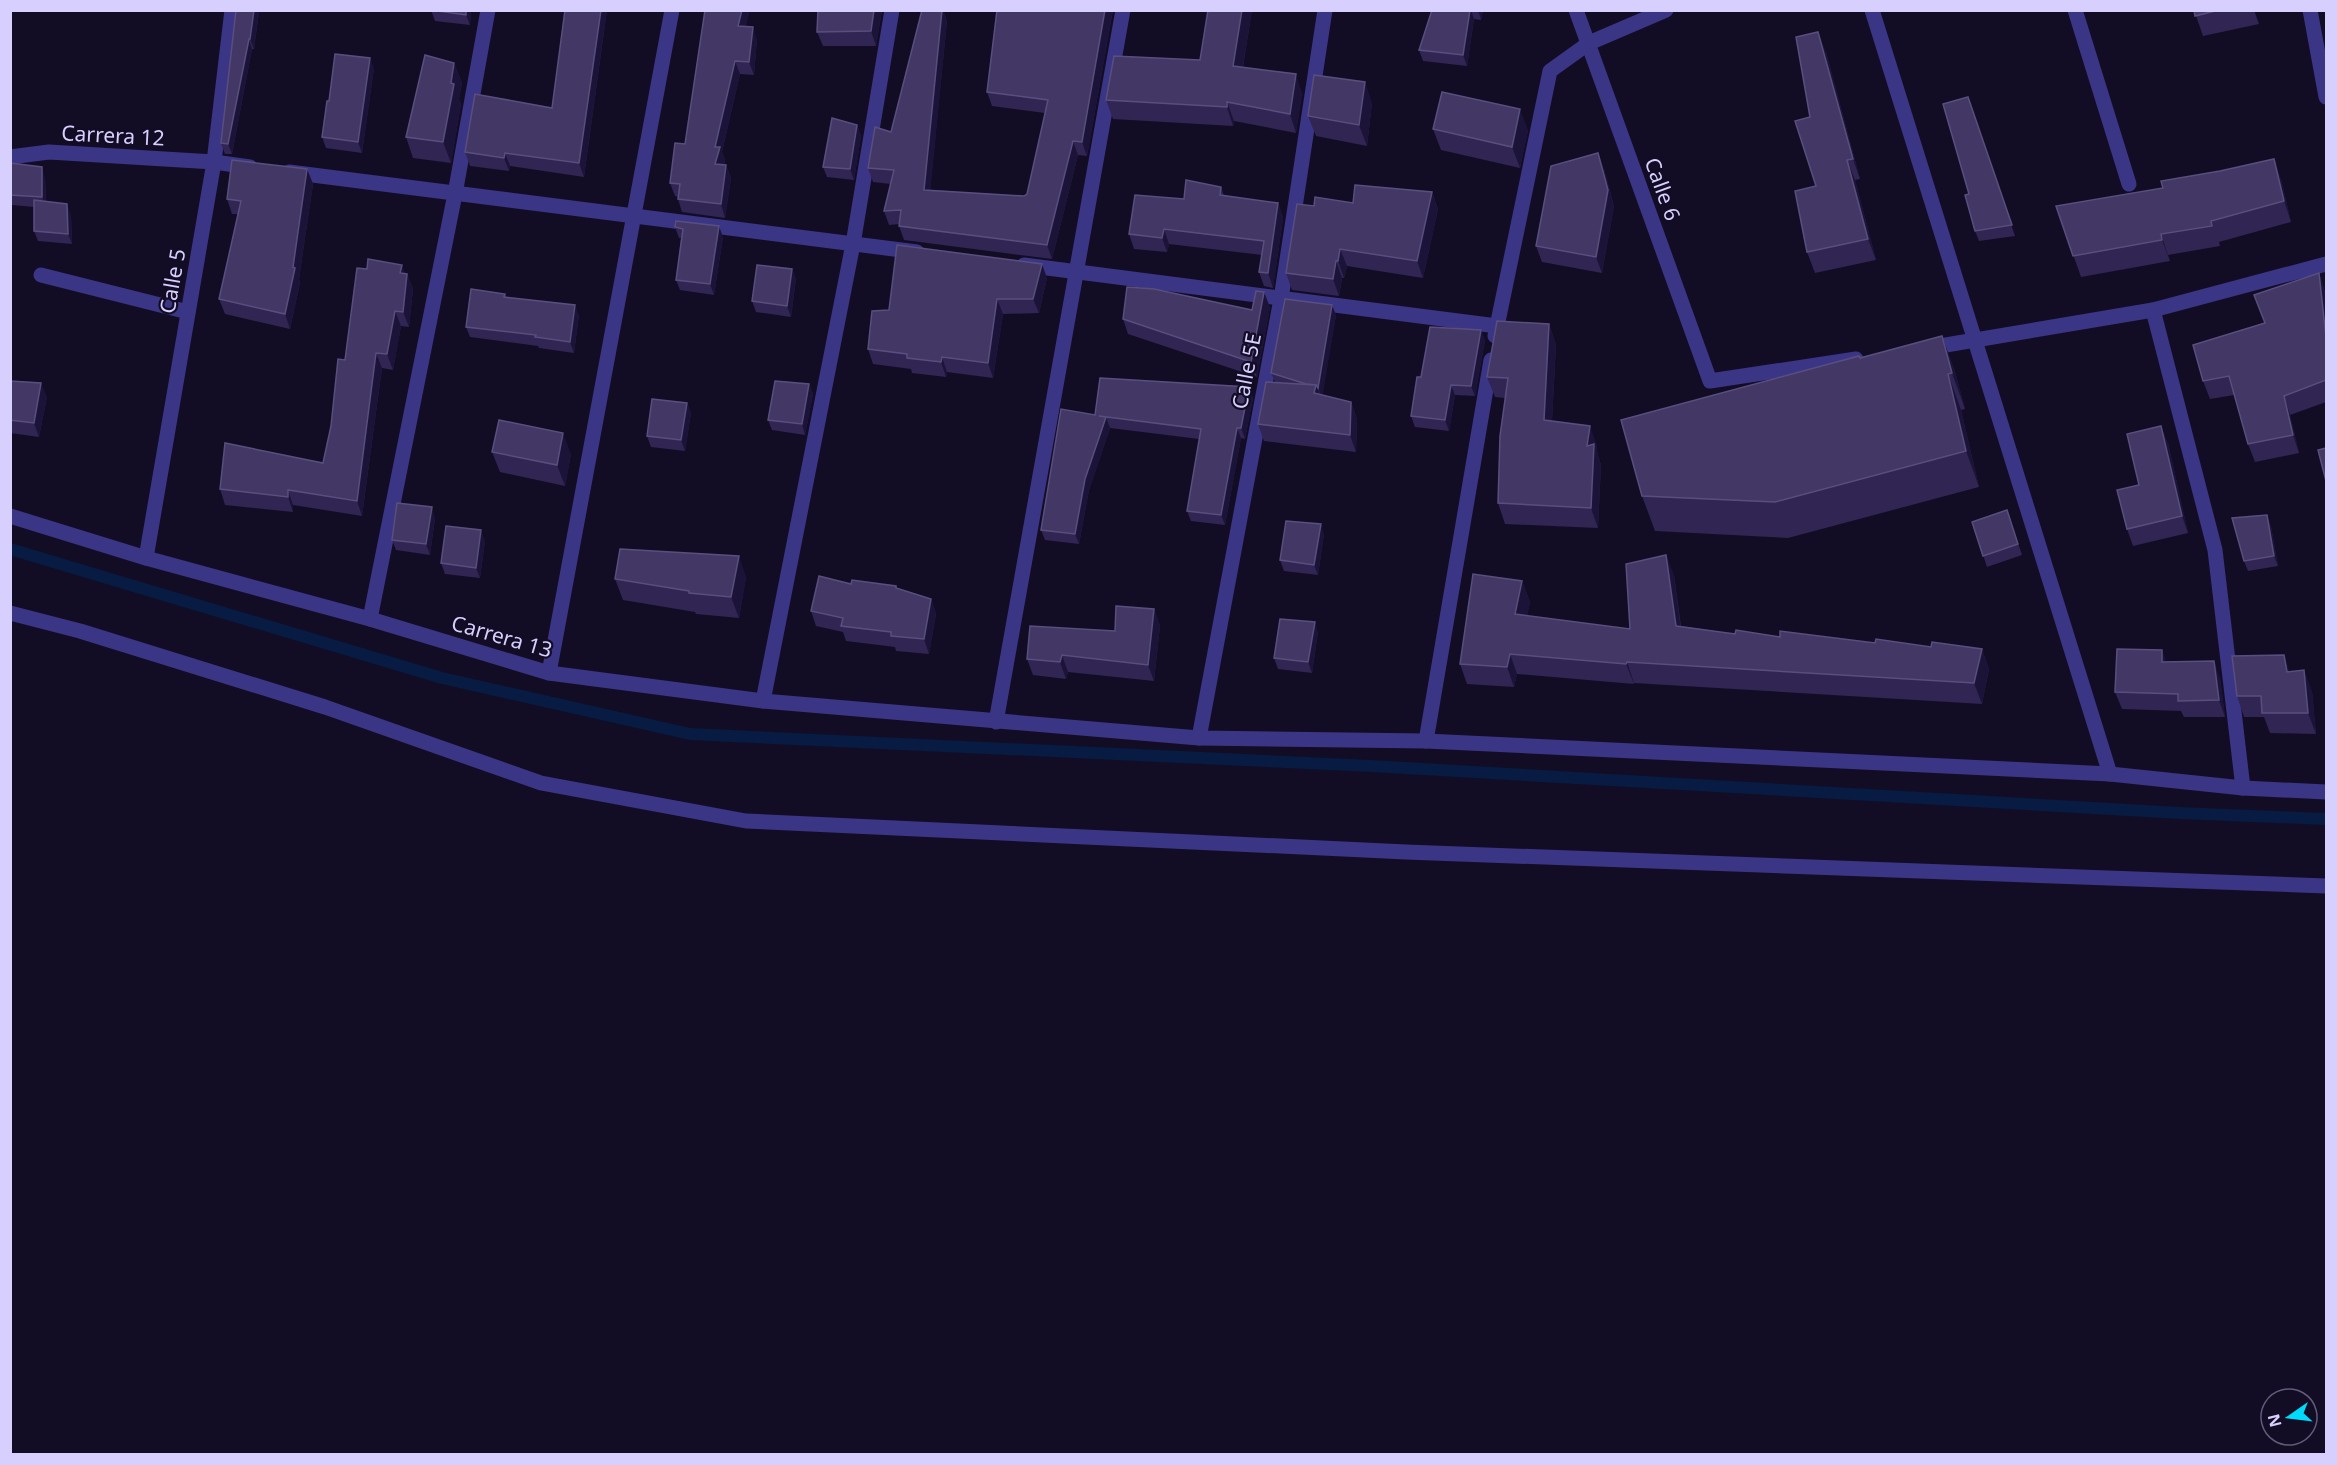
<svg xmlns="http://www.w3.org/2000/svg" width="2337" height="1465" viewBox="0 0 2337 1465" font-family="'Noto Sans',sans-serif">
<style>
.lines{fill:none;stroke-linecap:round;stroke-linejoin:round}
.stream{stroke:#071b43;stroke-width:12}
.street{stroke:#3b3586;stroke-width:15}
.wall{fill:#302553}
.shaded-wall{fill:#1c1438}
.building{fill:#423765;stroke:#594f7e;stroke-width:1.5}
.labels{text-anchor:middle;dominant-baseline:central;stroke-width:4.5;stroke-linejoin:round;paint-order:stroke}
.street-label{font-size:21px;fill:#d7d0ff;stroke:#120d24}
</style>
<rect width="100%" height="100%" fill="#120d24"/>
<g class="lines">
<!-- stream -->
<path class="stream" d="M 10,549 L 442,678 L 690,734 L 1371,766 L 2180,813 L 2326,819"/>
<!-- street -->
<g class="street">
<path d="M 1576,10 L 1710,381 L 1856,359"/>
<path d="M 1872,10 L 2110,774"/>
<path d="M 2075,10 L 2129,184"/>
<path d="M 2310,10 L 2326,97"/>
<path d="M 10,157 L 49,152 L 214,162 L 250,167"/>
<path d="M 289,172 L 917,252"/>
<path d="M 1024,265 L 1497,326"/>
<path d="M 41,275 L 188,312"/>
<path d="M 2153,310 L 2215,550 L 2243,788"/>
<path d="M 1495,336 L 1550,71 L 1589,43 L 1666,10"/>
<path d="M 1928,348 L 2153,310 L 2326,264"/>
<path d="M 10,516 L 146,558 L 370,619 L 549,673 L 763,701 L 1199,738 L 1426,741 L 2110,774 L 2243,788 L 2326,792"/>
<path d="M 146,558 L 214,162 L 232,10"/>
<path d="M 10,613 L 80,631 L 325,707 L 541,783 L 746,821 L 1406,852 L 2326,886"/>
<path d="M 370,619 L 455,194 L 488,10"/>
<path d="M 549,673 L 672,10"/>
<path d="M 763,701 L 853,244 L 892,10"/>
<path d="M 996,722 L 1123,10"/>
<path d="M 1199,738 L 1281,299 L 1325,10"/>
<path d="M 1426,741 L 1491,360"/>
</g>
</g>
<!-- wall -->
<g class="wall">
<path d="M 236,10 L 259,12 L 254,49 L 252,49 L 232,154 L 225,154 L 221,143 Z"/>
<path d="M 431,10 L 471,10 L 470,25 L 435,21 Z"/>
<path d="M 565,10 L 607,10 L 584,177 L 510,166 L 509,171 L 470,166 L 465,152 L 552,108 Z"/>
<path d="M 882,10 L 876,46 L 823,46 L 817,32 Z"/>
<path d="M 922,10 L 943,10 L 947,21 L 930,190 L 1024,196 L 1027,194 L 1045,113 L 992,106 L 987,92 L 997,10 L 1113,10 L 1087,156 L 1078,155 L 1052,259 L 904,240 L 899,226 L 900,224 L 889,225 L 884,211 L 891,184 L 873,182 L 868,168 L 891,132 Z"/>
<path d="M 1208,10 L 1252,10 L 1243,67 L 1302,93 L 1296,133 L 1234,121 L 1233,126 L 1113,119 L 1106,100 L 1200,60 Z"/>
<path d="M 1432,10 L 1483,10 L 1481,20 L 1474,19 L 1467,66 L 1423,61 L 1419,50 Z"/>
<path d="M 2194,10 L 2254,10 L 2259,24 L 2203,36 Z"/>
<path d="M 746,27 L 757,40 L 754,75 L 740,74 L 722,152 L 725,160 L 724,165 L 726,165 L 731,178 L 725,218 L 682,212 L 678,199 L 678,197 L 675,196 L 670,183 L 685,144 Z"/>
<path d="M 1826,52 L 1860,179 L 1855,180 L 1876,260 L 1815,273 L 1807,252 L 1816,186 L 1810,117 Z"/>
<path d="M 454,63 L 462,83 L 459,99 L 461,104 L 451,163 L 413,158 L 406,137 Z"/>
<path d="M 374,68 L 362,153 L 326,148 L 322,137 Z"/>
<path d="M 1968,97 L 2015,236 L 1979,241 L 1975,231 Z"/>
<path d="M 1372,103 L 1367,146 L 1316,136 L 1308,116 Z"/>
<path d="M 857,125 L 861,136 L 854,180 L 827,177 L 823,167 Z"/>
<path d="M 1433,129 L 1528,130 L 1520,168 L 1441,150 Z"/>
<path d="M 10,163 L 45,178 L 46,201 L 71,215 L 72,244 L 38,241 L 34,231 L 34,207 L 12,205 L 10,202 Z"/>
<path d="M 307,169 L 313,184 L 299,279 L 300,283 L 290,329 L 225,314 L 219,299 L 238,214 L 232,214 L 227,199 Z"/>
<path d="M 1604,169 L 1614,206 L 1602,273 L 1542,262 L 1536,246 Z"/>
<path d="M 2281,179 L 2291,222 L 2219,242 L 2220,246 L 2168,255 L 2170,261 L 2081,277 L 2056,206 Z"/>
<path d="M 1221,187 L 1224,196 L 1278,203 L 1283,218 L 1273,288 L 1264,286 L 1259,272 L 1262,255 L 1169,244 L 1167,252 L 1134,249 L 1129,234 L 1184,199 Z"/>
<path d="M 1432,192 L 1438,209 L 1423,278 L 1347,266 L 1344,278 L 1342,278 L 1339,296 L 1292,290 L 1286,273 L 1314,206 L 1353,203 Z"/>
<path d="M 675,227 L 723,237 L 714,295 L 680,290 L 676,280 L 681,238 L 679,238 Z"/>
<path d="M 792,269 L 796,279 L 791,317 L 756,312 L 752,301 Z"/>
<path d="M 2319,273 L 2325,292 L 2326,301 L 2326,402 L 2290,415 L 2299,453 L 2255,462 L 2248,444 L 2234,395 L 2210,399 L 2203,381 Z"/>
<path d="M 405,274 L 407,274 L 413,289 L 409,327 L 401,326 L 393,370 L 382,368 L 362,516 L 293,505 L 293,512 L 225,505 L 220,489 L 323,463 L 345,360 Z"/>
<path d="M 1047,278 L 1039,313 L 1003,314 L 993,378 L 947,372 L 946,377 L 912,373 L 911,369 L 873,364 L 868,349 Z"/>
<path d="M 505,294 L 506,297 L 579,315 L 574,353 L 539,348 L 538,346 L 470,337 L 466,327 Z"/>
<path d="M 1270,307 L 1257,377 L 1128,334 L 1123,319 L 1252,310 Z"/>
<path d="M 1336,315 L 1322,395 L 1351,402 L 1357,419 L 1356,452 L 1264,441 L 1258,424 L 1275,382 L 1271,373 Z"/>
<path d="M 1549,324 L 1556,345 L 1552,421 L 1597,446 L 1597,452 L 1601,465 L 1598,528 L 1505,524 L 1498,503 L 1505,398 L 1495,397 L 1487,377 Z"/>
<path d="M 1942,336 L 1955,372 L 1965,409 L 1961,410 L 1979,487 L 1788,538 L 1655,531 L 1642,496 L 1860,358 Z"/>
<path d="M 1485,340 L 1475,396 L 1455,395 L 1449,431 L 1415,427 L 1411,416 L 1421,377 Z"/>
<path d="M 10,381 L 47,397 L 39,437 L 10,433 Z"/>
<path d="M 809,384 L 813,394 L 805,435 L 772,430 L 768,420 Z"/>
<path d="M 1253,398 L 1245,439 L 1241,438 L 1225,525 L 1191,521 L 1187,511 L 1199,439 L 1110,428 L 1089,490 L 1079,544 L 1045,540 L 1041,530 L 1095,415 Z"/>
<path d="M 687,403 L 691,413 L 685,451 L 651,447 L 647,436 Z"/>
<path d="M 2168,443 L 2188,533 L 2133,546 L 2127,529 L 2139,485 Z"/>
<path d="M 492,452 L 571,454 L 565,486 L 500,472 Z"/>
<path d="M 2007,510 L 2022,555 L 1987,567 L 1972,522 Z"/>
<path d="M 435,518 L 430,555 L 396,550 L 392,540 Z"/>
<path d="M 2271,526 L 2278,566 L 2248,571 L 2244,561 Z"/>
<path d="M 1324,534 L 1318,575 L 1284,571 L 1280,560 Z"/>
<path d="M 485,541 L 480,578 L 445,574 L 441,563 Z"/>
<path d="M 1674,575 L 1681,626 L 1735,634 L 1931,647 L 1982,649 L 1989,669 L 1982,704 L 1634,683 L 1634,684 L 1517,674 L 1514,687 L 1467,684 L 1460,664 L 1522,581 L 1530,602 L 1527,616 L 1630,629 Z"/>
<path d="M 746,577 L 739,618 L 696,614 L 695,612 L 623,600 L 615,579 Z"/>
<path d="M 851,584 L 896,586 L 897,589 L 931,599 L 936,614 L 929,654 L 896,651 L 895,647 L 846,641 L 843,632 L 816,626 L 811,611 Z"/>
<path d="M 1154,609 L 1160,626 L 1154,681 L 1068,672 L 1066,679 L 1033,675 L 1027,659 L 1115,631 Z"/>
<path d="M 1318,632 L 1312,673 L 1278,669 L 1274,658 Z"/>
<path d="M 2166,662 L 2220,678 L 2225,717 L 2184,717 L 2181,711 L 2122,709 L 2115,692 Z"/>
<path d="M 2289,671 L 2312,691 L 2316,734 L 2270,733 L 2264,717 L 2244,717 L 2237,696 Z"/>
</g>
<!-- shaded-wall -->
<g class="shaded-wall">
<path d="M 254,10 L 259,10 L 259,12 L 254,49 L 250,39 Z"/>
<path d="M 466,10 L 471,10 L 470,25 L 466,15 Z"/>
<path d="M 601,10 L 607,10 L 584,177 L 579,163 Z"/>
<path d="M 742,10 L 750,10 L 743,39 L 738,26 Z"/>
<path d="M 874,10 L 882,10 L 876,46 L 871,31 Z"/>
<path d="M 942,10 L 943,10 L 947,21 L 929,204 L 924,190 Z"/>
<path d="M 1105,10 L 1113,10 L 1087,156 L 1082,142 Z"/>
<path d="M 1242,10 L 1252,10 L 1240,85 L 1233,66 Z"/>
<path d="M 1470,10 L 1471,10 L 1474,19 L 1467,66 L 1463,55 Z"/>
<path d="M 1478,10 L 1483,10 L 1481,20 Z"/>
<path d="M 753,27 L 757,40 L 754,75 L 749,62 Z"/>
<path d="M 1818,32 L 1826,52 L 1860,179 L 1853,159 Z"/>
<path d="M 249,39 L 252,49 L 232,154 L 228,144 Z"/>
<path d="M 370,58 L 374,68 L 362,153 L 358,142 Z"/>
<path d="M 735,61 L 740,74 L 722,152 L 725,160 L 720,177 L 715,164 L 715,147 Z"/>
<path d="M 454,63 L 462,83 L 459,99 L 461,104 L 451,163 L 443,142 Z"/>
<path d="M 1296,74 L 1302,93 L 1296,133 L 1290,114 Z"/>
<path d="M 1365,82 L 1372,103 L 1367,146 L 1359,125 Z"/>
<path d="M 1227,102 L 1234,121 L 1233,126 L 1227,107 Z"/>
<path d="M 1520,109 L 1528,130 L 1520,168 L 1512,147 Z"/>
<path d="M 857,125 L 861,136 L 854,180 L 850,169 Z"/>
<path d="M 1073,141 L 1078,155 L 1052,259 L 1047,245 Z"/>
<path d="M 505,153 L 510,166 L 509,171 L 504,158 Z"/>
<path d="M 1598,153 L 1604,169 L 1614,206 L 1602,273 L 1596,257 Z"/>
<path d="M 2274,159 L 2281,179 L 2291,222 L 2284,201 Z"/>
<path d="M 1847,160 L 1855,180 L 1876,260 L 1868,239 Z"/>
<path d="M 726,165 L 731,178 L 725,218 L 721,204 Z"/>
<path d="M 42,167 L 45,178 L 46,208 L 42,197 Z"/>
<path d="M 307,169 L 313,184 L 299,279 L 300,283 L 290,329 L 285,314 L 293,267 Z"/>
<path d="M 1432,192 L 1438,209 L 1423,278 L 1417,261 Z"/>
<path d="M 1278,203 L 1283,218 L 1273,288 L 1268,273 Z"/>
<path d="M 67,204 L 71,215 L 72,244 L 68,234 Z"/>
<path d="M 719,226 L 723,237 L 714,295 L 710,284 Z"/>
<path d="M 1164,229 L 1169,244 L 1167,252 L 1162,238 Z"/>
<path d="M 2161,234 L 2170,261 L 2162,240 Z"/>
<path d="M 1340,249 L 1347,266 L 1344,278 L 1338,261 Z"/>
<path d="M 1336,261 L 1342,278 L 1339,296 L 1333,279 Z"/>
<path d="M 1042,264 L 1047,278 L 1039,313 L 1033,299 Z"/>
<path d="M 402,265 L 407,279 L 407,274 L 413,289 L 409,327 L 403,312 L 400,273 Z"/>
<path d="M 792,269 L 796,279 L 791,317 L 787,306 Z"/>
<path d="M 2319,273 L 2325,292 L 2326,301 L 2326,337 Z"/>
<path d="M 1264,292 L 1270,307 L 1257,377 L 1251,362 Z"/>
<path d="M 997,299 L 1003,314 L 993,378 L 988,363 Z"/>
<path d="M 575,305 L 579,315 L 574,353 L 570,342 Z"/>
<path d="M 1332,305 L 1336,315 L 1322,399 L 1318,388 Z"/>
<path d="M 395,311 L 401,326 L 393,370 L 387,354 Z"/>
<path d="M 1549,324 L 1556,345 L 1551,440 L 1544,420 Z"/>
<path d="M 1481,330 L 1485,340 L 1475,396 L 1471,386 Z"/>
<path d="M 1942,336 L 1955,372 L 1965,409 L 1952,373 Z"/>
<path d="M 376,353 L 382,368 L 362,516 L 357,501 Z"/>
<path d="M 942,357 L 947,372 L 946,377 L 941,362 Z"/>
<path d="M 1948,374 L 1961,410 L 1979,487 L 1966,451 Z"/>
<path d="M 41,383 L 47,397 L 39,437 L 34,423 Z"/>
<path d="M 809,384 L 813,394 L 805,435 L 802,424 Z"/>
<path d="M 1316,385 L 1323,402 L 1314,393 Z"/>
<path d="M 1451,385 L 1455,395 L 1449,431 L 1445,420 Z"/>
<path d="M 1249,387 L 1253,398 L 1245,439 L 1241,428 Z"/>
<path d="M 2284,396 L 2290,415 L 2299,453 L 2293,435 Z"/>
<path d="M 1351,402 L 1357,419 L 1356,452 L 1350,435 Z"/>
<path d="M 687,403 L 691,413 L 685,451 L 681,440 Z"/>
<path d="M 1106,417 L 1110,428 L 1089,490 L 1079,544 L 1075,534 L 1085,479 Z"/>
<path d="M 1590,426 L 1597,446 L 1597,452 L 1601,465 L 1598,528 L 1591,508 L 1587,446 Z"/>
<path d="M 2161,426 L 2168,443 L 2188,533 L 2182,516 Z"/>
<path d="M 1237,428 L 1241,438 L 1225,525 L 1221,515 Z"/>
<path d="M 563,433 L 571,454 L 565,486 L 557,465 Z"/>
<path d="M 288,490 L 293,505 L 293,512 L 288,497 Z"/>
<path d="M 432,507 L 435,518 L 430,555 L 426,544 Z"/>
<path d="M 2267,515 L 2271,526 L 2278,566 L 2274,556 Z"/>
<path d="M 1321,524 L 1324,534 L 1318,575 L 1314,565 Z"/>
<path d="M 481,530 L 485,541 L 480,578 L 476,568 Z"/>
<path d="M 1666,555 L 1674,575 L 1683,646 L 1676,626 Z"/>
<path d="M 739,556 L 746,577 L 739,618 L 731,597 Z"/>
<path d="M 1522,581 L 1530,602 L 1523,635 L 1515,614 Z"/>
<path d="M 931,599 L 936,614 L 929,654 L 924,639 Z"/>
<path d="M 1154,609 L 1160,626 L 1154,681 L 1148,665 Z"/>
<path d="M 1315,622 L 1318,632 L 1312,673 L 1308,662 Z"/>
<path d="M 1982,649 L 1989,669 L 1982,704 L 1974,683 Z"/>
<path d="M 2162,650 L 2168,667 L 2162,662 Z"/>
<path d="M 1510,654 L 1517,674 L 1514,687 L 1507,667 Z"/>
<path d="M 1062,655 L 1068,672 L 1066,679 L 1060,662 Z"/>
<path d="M 2284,655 L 2291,676 L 2287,672 Z"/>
<path d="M 2214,661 L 2220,678 L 2225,717 L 2219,700 Z"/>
<path d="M 1627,662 L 1634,683 L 1634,684 L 1626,664 Z"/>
<path d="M 2304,670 L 2312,691 L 2316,734 L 2308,713 Z"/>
</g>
<!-- building -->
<g class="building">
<path d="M 236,10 L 254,10 L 250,39 L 249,39 L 228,144 L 221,143 Z"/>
<path d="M 431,10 L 466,10 L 466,15 Z"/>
<path d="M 565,10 L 601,10 L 579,163 L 505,153 L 504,158 L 465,152 L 475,94 L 552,108 Z"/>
<path d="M 705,10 L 742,10 L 738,26 L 753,27 L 749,62 L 735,61 L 715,147 L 720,147 L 715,164 L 726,165 L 721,204 L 678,199 L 680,184 L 670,183 L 675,143 L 685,144 Z"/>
<path d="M 818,10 L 874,10 L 871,31 L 817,32 Z"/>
<path d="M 922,10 L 942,10 L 924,190 L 1024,196 L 1027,194 L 1048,100 L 987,92 L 997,10 L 1105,10 L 1082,142 L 1073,141 L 1047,245 L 899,226 L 901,210 L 884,211 L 894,170 L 868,168 L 875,127 L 891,132 Z"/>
<path d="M 1208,10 L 1242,10 L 1233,66 L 1296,74 L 1290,114 L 1227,102 L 1227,107 L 1106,100 L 1114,56 L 1200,60 Z"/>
<path d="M 1432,10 L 1470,10 L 1463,55 L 1419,50 Z"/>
<path d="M 2194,10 L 2219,10 L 2195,16 Z"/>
<path d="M 1818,32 L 1853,159 L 1847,160 L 1868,239 L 1807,252 L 1795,191 L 1816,186 L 1795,121 L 1810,117 L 1796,37 Z"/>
<path d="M 335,54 L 370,58 L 358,142 L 322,137 L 327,101 L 329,101 Z"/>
<path d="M 425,55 L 454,63 L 451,83 L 454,84 L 443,142 L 406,137 Z"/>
<path d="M 1314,75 L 1365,82 L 1359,125 L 1308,116 Z"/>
<path d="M 1442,92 L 1520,109 L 1512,147 L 1433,129 Z"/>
<path d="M 1968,97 L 2012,225 L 1975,231 L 1965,195 L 1969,194 L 1943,104 Z"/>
<path d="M 832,118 L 857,125 L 850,169 L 823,167 Z"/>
<path d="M 1598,153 L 1608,190 L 1596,257 L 1536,246 L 1551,166 Z"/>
<path d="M 2274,159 L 2284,201 L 2211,221 L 2212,226 L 2161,234 L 2162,240 L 2073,256 L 2056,206 L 2163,188 L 2161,181 L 2220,171 Z"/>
<path d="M 232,160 L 307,169 L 293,267 L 295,268 L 285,314 L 219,299 L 241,201 L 227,199 Z"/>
<path d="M 10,163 L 42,167 L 42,197 L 10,195 Z"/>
<path d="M 1186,180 L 1221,187 L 1220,195 L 1278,203 L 1268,273 L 1259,272 L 1264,241 L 1164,229 L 1162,238 L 1129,234 L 1135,195 L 1184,199 Z"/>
<path d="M 1355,185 L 1432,192 L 1417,261 L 1340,249 L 1338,261 L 1336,261 L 1333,279 L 1286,273 L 1297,204 L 1314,206 L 1315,197 L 1353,203 Z"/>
<path d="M 34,200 L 67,204 L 68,234 L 34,231 Z"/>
<path d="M 676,221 L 719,226 L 710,284 L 676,280 L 683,229 L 675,227 Z"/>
<path d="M 897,245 L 1042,264 L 1033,299 L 997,299 L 988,363 L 942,357 L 941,362 L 907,358 L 907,354 L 868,349 L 872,311 L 889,310 Z"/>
<path d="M 368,259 L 402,265 L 400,273 L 407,274 L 403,312 L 395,311 L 387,354 L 376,353 L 357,501 L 288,490 L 288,497 L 220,489 L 225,443 L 323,463 L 331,426 L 338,359 L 345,360 L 357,268 L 367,269 Z"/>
<path d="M 757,265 L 792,269 L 787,306 L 752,301 Z"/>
<path d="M 2319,273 L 2326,337 L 2326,380 L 2284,396 L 2293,435 L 2248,444 L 2229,376 L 2203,381 L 2193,345 L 2265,323 L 2254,295 Z"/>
<path d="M 1127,287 L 1154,289 L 1252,310 L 1256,291 L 1264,292 L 1251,362 L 1123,319 Z"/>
<path d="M 471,289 L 505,294 L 504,297 L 575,305 L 570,342 L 535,337 L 536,335 L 466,327 Z"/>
<path d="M 1285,299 L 1332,305 L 1318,388 L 1316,385 L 1306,384 L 1271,373 Z"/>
<path d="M 1497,321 L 1549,324 L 1544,420 L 1590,426 L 1587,446 L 1594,444 L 1591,508 L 1498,503 L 1500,436 L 1508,378 L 1487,377 Z"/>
<path d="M 1430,327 L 1481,330 L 1471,386 L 1451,385 L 1445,420 L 1411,416 L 1417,377 L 1421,377 Z"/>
<path d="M 1942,336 L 1952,373 L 1948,374 L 1966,451 L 1775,502 L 1642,496 L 1621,420 L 1859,356 L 1860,358 Z"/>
<path d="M 1100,378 L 1249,387 L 1241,428 L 1237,428 L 1221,515 L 1187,511 L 1201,429 L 1099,416 L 1106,417 L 1085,479 L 1075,534 L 1041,530 L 1061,409 L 1095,415 Z"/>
<path d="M 10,381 L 41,383 L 34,423 L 10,420 Z"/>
<path d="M 775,381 L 809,384 L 802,424 L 768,420 Z"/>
<path d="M 1266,382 L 1316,385 L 1314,393 L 1351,402 L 1350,435 L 1258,424 Z"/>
<path d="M 652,399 L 687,403 L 681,440 L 647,436 Z"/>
<path d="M 499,420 L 563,433 L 557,465 L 492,452 Z"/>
<path d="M 2161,426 L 2182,516 L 2127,529 L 2117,490 L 2139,485 L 2127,434 Z"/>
<path d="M 2326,448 L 2326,481 L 2318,450 Z"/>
<path d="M 397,503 L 432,507 L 426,544 L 392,540 Z"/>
<path d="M 2007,510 L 2018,544 L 1983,556 L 1972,522 Z"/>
<path d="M 2267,515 L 2274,556 L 2244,561 L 2232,518 Z"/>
<path d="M 1286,521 L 1321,524 L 1314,565 L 1280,560 Z"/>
<path d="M 446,526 L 481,530 L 476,568 L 441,563 Z"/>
<path d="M 620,549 L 739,556 L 731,597 L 689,593 L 689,591 L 615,579 Z"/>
<path d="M 1666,555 L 1676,626 L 1735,634 L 1736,630 L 1780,637 L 1780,631 L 1875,643 L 1876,639 L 1931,647 L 1932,642 L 1982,649 L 1974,683 L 1627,662 L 1626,664 L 1510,654 L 1507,667 L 1460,664 L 1473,574 L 1522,581 L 1515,614 L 1630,629 L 1626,564 Z"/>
<path d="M 819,576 L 851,584 L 852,580 L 896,586 L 896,588 L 931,599 L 924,639 L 891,636 L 891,632 L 841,626 L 843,618 L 811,611 Z"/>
<path d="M 1116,606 L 1154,609 L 1148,665 L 1062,655 L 1060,662 L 1027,659 L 1030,626 L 1115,631 Z"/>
<path d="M 1280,619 L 1315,622 L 1308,662 L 1274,658 Z"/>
<path d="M 2117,649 L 2162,650 L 2162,662 L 2214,661 L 2219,700 L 2178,701 L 2178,694 L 2115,692 Z"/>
<path d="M 2284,655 L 2287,672 L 2304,670 L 2308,713 L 2262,713 L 2261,696 L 2237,696 L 2232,656 Z"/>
</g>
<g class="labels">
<!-- street labels -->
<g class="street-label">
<text transform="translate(113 135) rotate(3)">Carrera 12</text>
<text transform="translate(1663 189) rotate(70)">Calle 6</text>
<text transform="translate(172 281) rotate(-80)">Calle 5</text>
<text transform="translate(1246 371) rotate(-79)">Calle 5E</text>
<text transform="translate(502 636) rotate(16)">Carrera 13</text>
</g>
</g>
<!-- border -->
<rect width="2337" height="1465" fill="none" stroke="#d7d0ff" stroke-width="24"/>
<!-- north arrow -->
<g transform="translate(2289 1417) rotate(256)"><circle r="28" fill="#120d24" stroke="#615b7c" stroke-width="1.5"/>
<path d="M0-4.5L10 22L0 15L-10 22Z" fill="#00dafb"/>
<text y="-9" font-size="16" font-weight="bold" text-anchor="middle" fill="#d7d0ff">N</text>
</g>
</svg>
